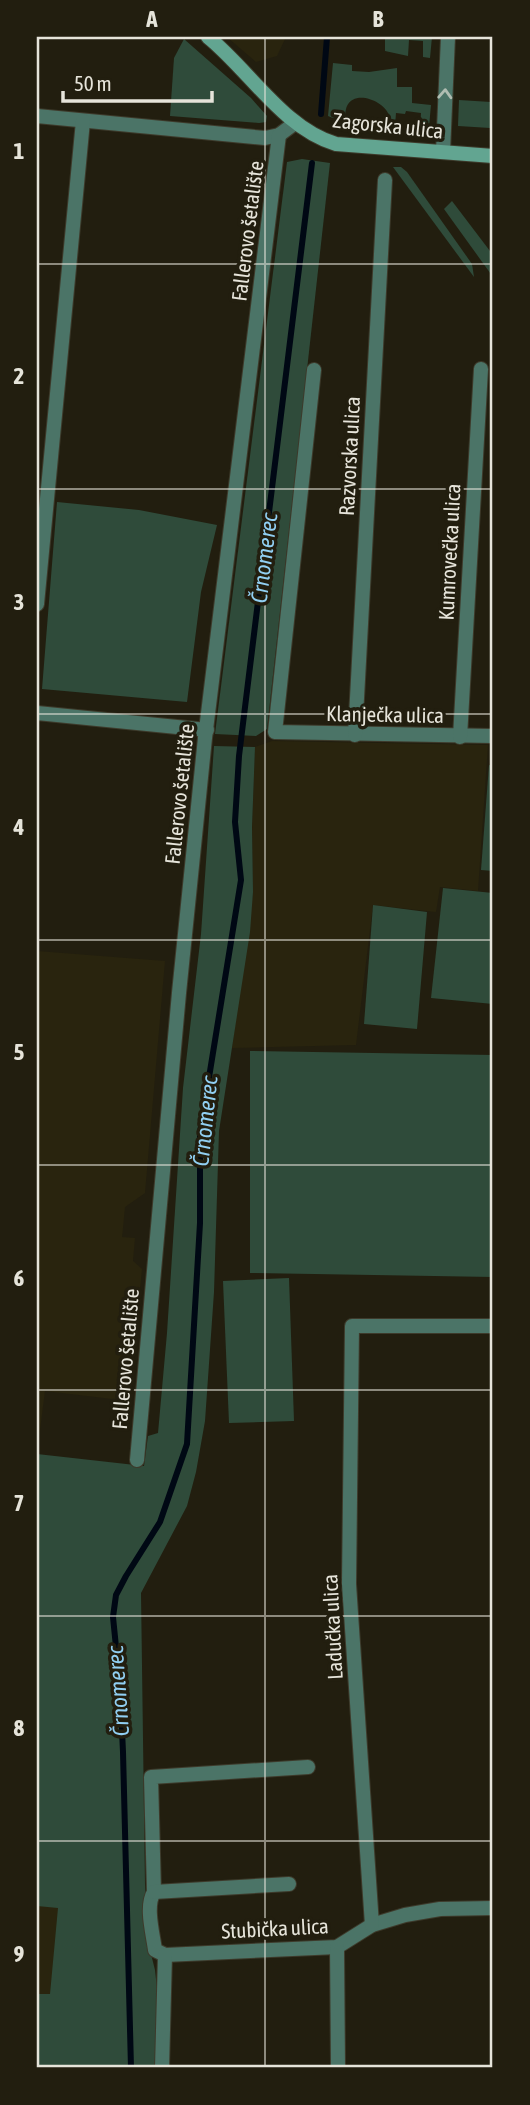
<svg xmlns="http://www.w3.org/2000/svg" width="530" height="2105" viewBox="0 0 530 2105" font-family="'Asap Condensed',sans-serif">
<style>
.built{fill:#29240e}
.green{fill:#2f4b3a}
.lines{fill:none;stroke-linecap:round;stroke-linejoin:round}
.stream{stroke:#000814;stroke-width:6}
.street-casing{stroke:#3d3a2b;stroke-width:16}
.secondary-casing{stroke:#3d3a2b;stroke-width:16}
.street{stroke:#4b7467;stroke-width:14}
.secondary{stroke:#62a591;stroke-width:14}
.oneway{stroke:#b0bdb2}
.grid{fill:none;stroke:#e6e4da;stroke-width:2;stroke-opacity:0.55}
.labels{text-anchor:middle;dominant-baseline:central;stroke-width:7;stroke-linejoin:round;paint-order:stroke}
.street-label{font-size:21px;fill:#e6e4da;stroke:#221e0f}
.water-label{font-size:23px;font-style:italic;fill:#91cff2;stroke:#221e0f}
.neatline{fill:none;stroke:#e6e4da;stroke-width:2.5}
.grid-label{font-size:23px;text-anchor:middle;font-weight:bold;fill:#e6e4da}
</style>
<rect width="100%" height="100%" fill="#221e0f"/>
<!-- built -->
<g class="built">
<path d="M 227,37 L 286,37 L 277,56 L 256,62 Z"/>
<path d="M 272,741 L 488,745 L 478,891 L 440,887 L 436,912 L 373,905 L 356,1045 L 232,1048 L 253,892 L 252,827 L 255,747 Z"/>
<path d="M 37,951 L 165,961 L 145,1193 L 125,1207 L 123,1228 L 122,1237 L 135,1238 L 133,1261 L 142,1269 L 129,1401 L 45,1391 L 37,1453 L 95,1785 L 37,2068 Z"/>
</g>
<!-- green -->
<g class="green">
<path d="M 385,37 L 432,37 L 430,58 L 423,57 L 423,41 L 409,40 L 408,56 L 385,51 Z"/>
<path d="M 184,39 L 251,98 L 267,116 L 266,122 L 259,123 L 170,116 L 174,58 Z"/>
<path d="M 333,63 L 352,65 L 352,71 L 369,72 L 397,68 L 397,87 L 412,87 L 412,103 L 431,105 L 429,127 L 420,130 L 421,113 L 406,111 L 405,114 L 396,113 L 395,126 L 390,127 C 390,123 391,119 389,115 C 384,101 355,89 347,106 C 345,110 345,118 345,123 L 328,116 Z"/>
<path d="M 459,100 L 491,102 L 490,128 L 458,126 Z"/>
<path d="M 302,159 L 330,163 L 267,729 L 256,736 L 215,734 L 287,162 Z"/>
<path d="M 393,167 L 401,167 L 407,172 L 472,264 L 474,277 Z"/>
<path d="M 452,201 L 493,255 L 493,277 L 444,209 Z"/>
<path d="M 57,502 L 139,510 L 217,525 L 201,592 L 187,702 L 42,689 Z"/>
<path d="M 214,746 L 255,747 L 252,827 L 253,892 L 250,932 L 219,1131 L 214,1292 L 205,1421 L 196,1472 L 187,1506 L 141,1593 L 145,1884 L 149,1946 L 155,1970 L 158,1998 L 159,2068 L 37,2068 L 37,1994 L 50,1994 L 58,1908 L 37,1906 L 37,1454 L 144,1466 L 148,1436 L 158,1433 L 167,1333 L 183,1088 L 201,934 Z"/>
<path d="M 489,765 L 493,766 L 493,871 L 481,870 Z"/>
<path d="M 443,888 L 493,893 L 493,1004 L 431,998 Z"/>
<path d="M 373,905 L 427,912 L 417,1029 L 364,1024 Z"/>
<path d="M 250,1051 L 493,1055 L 493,1277 L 250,1273 Z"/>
<path d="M 289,1278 L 294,1421 L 229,1423 L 223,1281 Z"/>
</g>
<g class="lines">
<!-- stream -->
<g class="stream">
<path d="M 321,114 L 327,37"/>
<path d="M 131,2068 L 123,1752 L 120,1687 L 113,1617 L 116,1595 L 126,1576 L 160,1522 L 187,1444 L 200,1223 L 200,1133 L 241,880 L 235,822 L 239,756 L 312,163"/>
</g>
<!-- street casing -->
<g class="street-casing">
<g id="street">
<path d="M 37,116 L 265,138 L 279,135 L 295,123"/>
<path d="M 443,152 L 448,37"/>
<path d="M 314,370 L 275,732 L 493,736"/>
<path d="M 37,604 L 83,121"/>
<path d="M 37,713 L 207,730"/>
<path d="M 355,735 L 385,180"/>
<path d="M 460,737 L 481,369"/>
<path d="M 137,1460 L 179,993 L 205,738 L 279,135"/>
<path d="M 308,1767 L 151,1777 L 154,1892 C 145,1906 153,1934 155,1950 L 165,1955 L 337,1947 L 372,1925 L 405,1915 L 440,1909 L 493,1908"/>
<path d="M 154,1892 L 289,1884"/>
<path d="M 372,1925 L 349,1584 L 352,1326 L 493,1326"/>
<path d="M 337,1947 L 338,2068"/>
<path d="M 162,2068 L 165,1955"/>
</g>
</g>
<!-- secondary casing -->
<g class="secondary-casing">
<path id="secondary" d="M 208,37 C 249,70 284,129 336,144 L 493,156"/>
</g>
<!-- street -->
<use href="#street" class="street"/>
<!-- secondary -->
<use href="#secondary" class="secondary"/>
</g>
<!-- one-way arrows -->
<defs><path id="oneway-chevron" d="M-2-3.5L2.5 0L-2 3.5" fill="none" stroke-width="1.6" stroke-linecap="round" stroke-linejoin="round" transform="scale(1.75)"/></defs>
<use class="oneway" href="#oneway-chevron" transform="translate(445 94) rotate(-87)"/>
<!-- grid -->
<path class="grid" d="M 265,37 L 265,2068M 37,264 L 493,264M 37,489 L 493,489M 37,714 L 493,714M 37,940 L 493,940M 37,1165 L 493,1165M 37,1390 L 493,1390M 37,1616 L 493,1616M 37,1841 L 493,1841"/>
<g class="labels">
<!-- street labels -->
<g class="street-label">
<text transform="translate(388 125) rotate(6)">Zagorska ulica</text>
<text transform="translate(247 231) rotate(-83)">Fallerovo šetalište</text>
<text transform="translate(349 456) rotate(-87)">Razvorska ulica</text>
<text transform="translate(449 552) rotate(-87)">Kumrovečka ulica</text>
<text transform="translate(385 714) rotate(1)">Klanječka ulica</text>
<text transform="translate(179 794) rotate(-84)">Fallerovo šetalište</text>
<text transform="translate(125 1359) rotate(-85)">Fallerovo šetalište</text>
<text transform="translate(332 1627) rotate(-93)">Ladučka ulica</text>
<text transform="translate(275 1928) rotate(-3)">Stubička ulica</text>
</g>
<!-- water labels -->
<g class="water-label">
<text transform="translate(264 558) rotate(-83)">Črnomerec</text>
<text transform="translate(205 1121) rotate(-84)">Črnomerec</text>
<text transform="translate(118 1691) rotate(-94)">Črnomerec</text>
</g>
</g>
<!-- border -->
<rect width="530" height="2105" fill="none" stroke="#221e0f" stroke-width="77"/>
<!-- scale -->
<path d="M63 91v10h149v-10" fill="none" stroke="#e6e4da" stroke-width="3.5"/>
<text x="74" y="91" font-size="21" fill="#e6e4da" stroke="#221e0f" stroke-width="5" paint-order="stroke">50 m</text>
<rect x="38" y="38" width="453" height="2028" class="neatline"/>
<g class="grid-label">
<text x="152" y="27">A</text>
<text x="378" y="27">B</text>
<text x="19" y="159">1</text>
<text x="19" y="384">2</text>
<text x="19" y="610">3</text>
<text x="19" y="835">4</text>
<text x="19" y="1060">5</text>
<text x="19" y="1286">6</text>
<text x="19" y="1511">7</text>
<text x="19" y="1736">8</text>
<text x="19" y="1962">9</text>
</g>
</svg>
